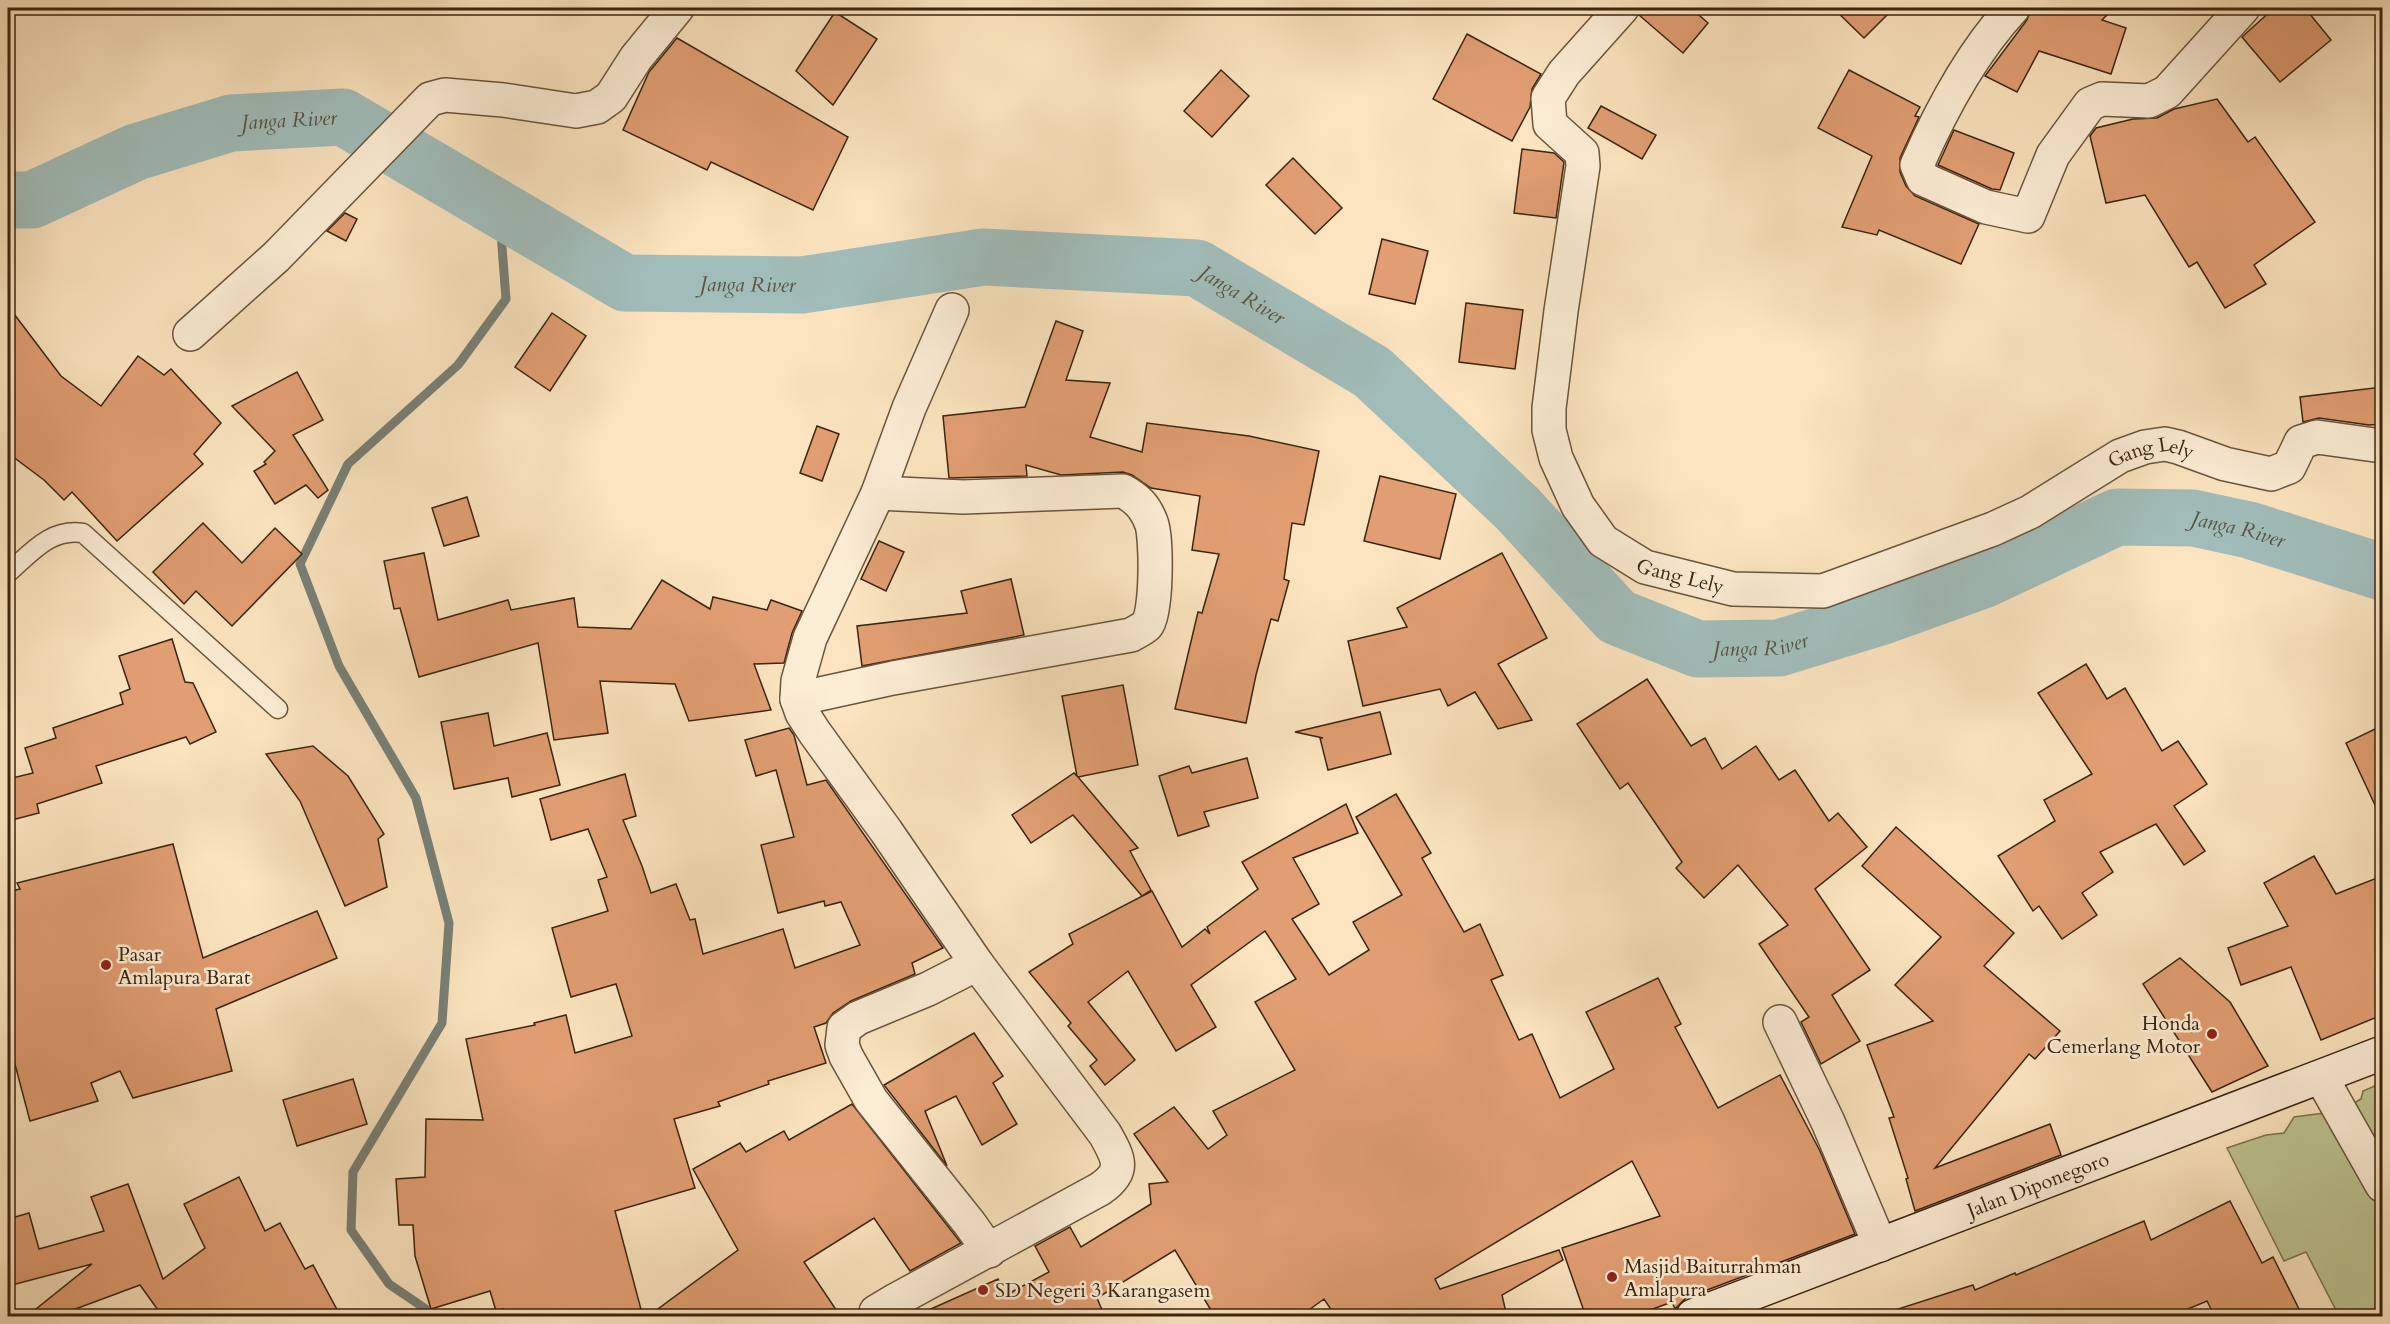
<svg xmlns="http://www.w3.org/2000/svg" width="2390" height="1324" viewBox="0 0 2390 1324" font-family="Cardo,serif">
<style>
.green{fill:#bec492;stroke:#7c7450;stroke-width:1.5}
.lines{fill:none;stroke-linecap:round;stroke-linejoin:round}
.stream{stroke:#788076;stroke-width:9}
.river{stroke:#a1bdba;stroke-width:57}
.building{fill:#e19e72;stroke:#3a250f;stroke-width:1.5}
.lane-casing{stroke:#6a553b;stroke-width:21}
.street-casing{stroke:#6a553b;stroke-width:36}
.secondary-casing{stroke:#3a250f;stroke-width:36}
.lane{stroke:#fcedd5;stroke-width:18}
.street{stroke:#fcedd5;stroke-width:33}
.secondary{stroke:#fcedd5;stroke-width:33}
.poi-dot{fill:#8f2418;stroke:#fcedd5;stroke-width:2}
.labels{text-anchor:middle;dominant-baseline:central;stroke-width:5;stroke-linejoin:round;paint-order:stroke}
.street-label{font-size:20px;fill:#3a250f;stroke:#fcedd5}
.poi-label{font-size:20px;fill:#3a250f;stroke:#fcedd5;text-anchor:start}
.water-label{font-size:21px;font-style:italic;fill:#595342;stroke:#fcedd5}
</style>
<rect width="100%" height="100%" fill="#fbe4bf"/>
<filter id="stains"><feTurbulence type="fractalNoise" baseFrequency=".00333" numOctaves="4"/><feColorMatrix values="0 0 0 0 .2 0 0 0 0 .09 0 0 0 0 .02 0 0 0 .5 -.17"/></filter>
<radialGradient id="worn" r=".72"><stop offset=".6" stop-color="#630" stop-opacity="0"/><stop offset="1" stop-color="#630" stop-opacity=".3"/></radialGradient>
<!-- green -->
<path class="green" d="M 2382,1059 L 2382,1316 L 2339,1316 L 2306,1252 L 2284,1261 L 2227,1148 L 2266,1135 L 2284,1133 L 2294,1117 L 2340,1111 L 2361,1099 L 2363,1091 L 2377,1085 L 2379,1061 Z"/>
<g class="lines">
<!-- stream -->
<path class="stream" d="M 436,1316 L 389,1284 L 351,1230 L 353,1172 L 442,1023 L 449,923 L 416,798 L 339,666 L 300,564 L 348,464 L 458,365 L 506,299 L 499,207"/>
<!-- river -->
<path class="river" id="s1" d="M 8,200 L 32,200 L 136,152 L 231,123 L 343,117 L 625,283 L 802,285 L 983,257 L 1197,268 L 1372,372 L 1517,508 L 1617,617 L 1698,649 L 1779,648 L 1883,616 L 1983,580 L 2117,517 L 2193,518 L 2249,530 L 2382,572"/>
</g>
<!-- building -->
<g class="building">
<path d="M 1640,8 L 1691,8 L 1708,23 L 1683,53 L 1639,15 Z"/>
<path d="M 1833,8 L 1894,8 L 1864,38 Z"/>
<path d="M 2031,8 L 2114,8 L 2102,20 L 2126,28 L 2111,74 L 2039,51 L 2017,92 L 1985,76 L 2027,20 Z"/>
<path d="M 2274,8 L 2305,8 L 2331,40 L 2280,82 L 2242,37 Z"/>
<path d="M 835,12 L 877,39 L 833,105 L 796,71 Z"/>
<path d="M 1467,34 L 1541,74 L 1532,89 L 1530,107 L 1512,141 L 1433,99 Z"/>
<path d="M 677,38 L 848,137 L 813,210 L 711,162 L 707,170 L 623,130 L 649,72 Z"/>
<path d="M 1221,70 L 1249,96 L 1212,137 L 1184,111 Z"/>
<path d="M 1849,70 L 1920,107 L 1915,116 L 1919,117 L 1900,158 L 1900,172 L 1906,186 L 1915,196 L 1979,224 L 1961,264 L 1879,230 L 1877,235 L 1842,227 L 1872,156 L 1818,128 Z"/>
<path d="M 2217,99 L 2248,142 L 2255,137 L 2315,222 L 2254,265 L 2266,284 L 2225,308 L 2197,262 L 2189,267 L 2145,195 L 2106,203 L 2090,136 L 2096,128 L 2133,119 L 2157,118 L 2174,109 Z"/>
<path d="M 1601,106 L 1656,135 L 1642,159 L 1588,128 Z"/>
<path d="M 1954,130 L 2014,153 L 2000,190 L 1992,189 L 1938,165 Z"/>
<path d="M 1522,149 L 1554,153 L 1564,162 L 1556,218 L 1514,213 Z"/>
<path d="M 1293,158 L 1342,208 L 1315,234 L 1266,185 Z"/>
<path d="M 345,213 L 357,219 L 346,241 L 327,231 Z"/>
<path d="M 1382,239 L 1428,251 L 1415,304 L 1369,294 Z"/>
<path d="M 1466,303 L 1523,310 L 1515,369 L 1459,362 Z"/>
<path d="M 8,306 L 61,376 L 101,406 L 138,356 L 164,375 L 171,369 L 221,423 L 194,454 L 203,464 L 117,541 L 72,492 L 64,500 L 44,480 L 8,453 Z"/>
<path d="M 552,313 L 586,336 L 550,391 L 515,367 Z"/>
<path d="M 1056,321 L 1083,331 L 1066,380 L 1110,383 L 1090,437 L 1142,452 L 1147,423 L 1249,436 L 1319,451 L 1304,525 L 1292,523 L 1284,579 L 1289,581 L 1278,621 L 1271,619 L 1256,675 L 1246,723 L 1175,709 L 1198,612 L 1202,613 L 1219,554 L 1192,550 L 1200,496 L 1151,488 L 1132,475 L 1123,472 L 1061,475 L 1026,465 L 1027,476 L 949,478 L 943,416 L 1025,407 Z"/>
<path d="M 297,372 L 323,420 L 293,435 L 328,490 L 318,498 L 306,485 L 275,504 L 254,471 L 266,464 L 264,462 L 275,451 L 232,406 Z"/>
<path d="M 2382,387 L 2382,424 L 2369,425 L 2319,418 L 2303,422 L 2300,397 Z"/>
<path d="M 817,426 L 839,434 L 822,481 L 800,473 Z"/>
<path d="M 1380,476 L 1456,494 L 1440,559 L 1364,541 Z"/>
<path d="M 467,497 L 479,536 L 444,546 L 432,508 Z"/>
<path d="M 203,523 L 242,563 L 275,528 L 302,554 L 232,626 L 196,591 L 184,604 L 153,572 Z"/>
<path d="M 879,541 L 904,552 L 886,591 L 861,579 Z"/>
<path d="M 424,553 L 438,620 L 508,600 L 511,610 L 574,598 L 578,627 L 631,629 L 662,580 L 710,609 L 713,597 L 767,610 L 771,600 L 802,611 L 792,633 L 784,663 L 754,664 L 771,710 L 689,721 L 675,684 L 600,681 L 608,733 L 554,740 L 538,643 L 419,677 L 400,608 L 394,609 L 384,561 Z"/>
<path d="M 1502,553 L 1547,638 L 1498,664 L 1532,720 L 1498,729 L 1475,692 L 1448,706 L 1440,689 L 1363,706 L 1348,641 L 1407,627 L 1397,608 Z"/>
<path d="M 1011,579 L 1024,635 L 862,666 L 857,626 L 967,613 L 961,591 Z"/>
<path d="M 172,639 L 185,682 L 193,683 L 216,732 L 190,744 L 186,737 L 96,766 L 102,783 L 37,804 L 39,813 L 8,821 L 8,779 L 33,773 L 25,748 L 56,738 L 53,728 L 123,704 L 120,693 L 130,689 L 119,656 Z"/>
<path d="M 2086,664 L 2107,699 L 2125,688 L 2162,751 L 2178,741 L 2207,784 L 2174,806 L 2205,851 L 2184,865 L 2156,824 L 2100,852 L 2113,872 L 2082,893 L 2097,915 L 2062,939 L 2039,906 L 2033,911 L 1998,856 L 2055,821 L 2044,800 L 2092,774 L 2038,693 Z"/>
<path d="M 1647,679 L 1691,746 L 1705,738 L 1722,769 L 1756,746 L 1779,780 L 1795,770 L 1829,821 L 1838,813 L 1867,847 L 1815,889 L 1870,970 L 1832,995 L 1860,1041 L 1821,1064 L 1801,1022 L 1809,1017 L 1759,944 L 1788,925 L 1738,865 L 1704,898 L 1676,868 L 1682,862 L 1628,783 L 1620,789 L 1577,724 Z"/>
<path d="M 1123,685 L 1138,765 L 1078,777 L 1138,848 L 1130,851 L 1151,890 L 1142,896 L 1073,815 L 1031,843 L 1012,815 L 1074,773 L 1077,776 L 1062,696 Z"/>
<path d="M 1380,712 L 1391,754 L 1328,770 L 1320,738 L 1323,738 L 1295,732 Z"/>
<path d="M 488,713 L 494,746 L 547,733 L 560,785 L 512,797 L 508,778 L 454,789 L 441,722 Z"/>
<path d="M 789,728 L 794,735 L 807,785 L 826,780 L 943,948 L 912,963 L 915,974 L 851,1001 L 833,1013 L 826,1023 L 814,1027 L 826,1063 L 768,1081 L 769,1084 L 718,1102 L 720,1106 L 674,1119 L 695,1188 L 615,1211 L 643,1317 L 505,1317 L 503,1309 L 496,1311 L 490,1291 L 431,1309 L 415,1256 L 413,1225 L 399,1225 L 396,1179 L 425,1177 L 426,1119 L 483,1120 L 466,1039 L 535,1025 L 534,1023 L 566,1015 L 575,1053 L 632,1036 L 616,984 L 571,997 L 552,928 L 608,911 L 598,880 L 607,877 L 588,829 L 551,840 L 540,799 L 625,774 L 636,816 L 623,820 L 642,866 L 651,893 L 676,884 L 690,920 L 695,919 L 703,954 L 783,929 L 795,968 L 860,945 L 841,902 L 825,906 L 824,901 L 778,913 L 761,845 L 794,837 L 776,770 L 756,776 L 745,740 Z"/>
<path d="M 2375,729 L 2382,745 L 2382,820 L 2346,743 Z"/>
<path d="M 313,746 L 348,776 L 384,834 L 378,839 L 387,887 L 345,906 L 300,801 L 266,754 Z"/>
<path d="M 1247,758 L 1258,798 L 1204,812 L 1209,826 L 1178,836 L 1159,776 L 1189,766 L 1192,773 Z"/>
<path d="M 1396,794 L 1431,853 L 1422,858 L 1464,932 L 1480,924 L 1503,975 L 1491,980 L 1519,1040 L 1532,1034 L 1560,1098 L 1614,1069 L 1586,1012 L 1658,978 L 1681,1024 L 1675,1027 L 1718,1108 L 1780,1075 L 1820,1151 L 1855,1234 L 1686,1298 L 1675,1309 L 1672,1302 L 1631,1317 L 1586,1317 L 1562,1248 L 1660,1216 L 1632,1161 L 1435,1279 L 1440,1289 L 1559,1250 L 1563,1260 L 1502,1295 L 1507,1317 L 1336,1317 L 1324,1299 L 1299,1317 L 1215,1317 L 1175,1250 L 1097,1298 L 1105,1317 L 913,1317 L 998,1279 L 1006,1295 L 1049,1272 L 1035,1246 L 1070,1227 L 1081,1247 L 1151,1204 L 1149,1184 L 1168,1182 L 1134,1134 L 1174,1107 L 1208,1149 L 1227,1135 L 1213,1111 L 1295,1070 L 1255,1002 L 1296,979 L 1265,931 L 1191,985 L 1216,1027 L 1176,1051 L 1128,971 L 1088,1002 L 1135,1060 L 1105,1085 L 1090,1066 L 1097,1060 L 1068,1026 L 1071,1023 L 1029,972 L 1073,944 L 1069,934 L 1152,891 L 1182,947 L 1205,929 L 1210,934 L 1207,927 L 1258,889 L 1242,862 L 1346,804 L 1358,833 L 1293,858 L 1319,904 L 1292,919 L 1329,975 L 1369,950 L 1353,922 L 1402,895 L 1356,817 Z"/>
<path d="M 1896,827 L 2014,933 L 1984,966 L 2060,1031 L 2035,1059 L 2029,1054 L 1935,1168 L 2050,1124 L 2061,1155 L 1915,1211 L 1906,1179 L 1908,1178 L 1889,1118 L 1894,1117 L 1867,1045 L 1933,1021 L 1895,985 L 1941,937 L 1862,866 Z"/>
<path d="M 173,844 L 203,958 L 317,911 L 337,958 L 216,1009 L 232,1071 L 133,1098 L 120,1071 L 91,1083 L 98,1101 L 30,1121 L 8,1038 L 8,892 L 20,889 L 17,883 Z"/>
<path d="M 2314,856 L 2336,894 L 2382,876 L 2382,1015 L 2321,1040 L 2291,967 L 2241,985 L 2228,948 L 2288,926 L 2264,883 Z"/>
<path d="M 2180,958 L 2230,1002 L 2268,1066 L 2212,1092 L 2143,984 Z"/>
<path d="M 974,1033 L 1003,1076 L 993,1083 L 1017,1124 L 982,1145 L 956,1096 L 925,1111 L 947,1166 L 884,1085 Z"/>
<path d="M 353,1079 L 367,1124 L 297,1146 L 283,1100 Z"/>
<path d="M 852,1104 L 961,1243 L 910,1271 L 874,1218 L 804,1262 L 841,1317 L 647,1317 L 738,1250 L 693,1169 L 740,1143 L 746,1152 L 784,1131 L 789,1140 Z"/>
<path d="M 239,1177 L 265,1231 L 280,1223 L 305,1269 L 313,1265 L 341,1317 L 163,1317 L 140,1285 L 54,1317 L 26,1317 L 92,1264 L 8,1286 L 8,1219 L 29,1213 L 39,1249 L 104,1231 L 91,1197 L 128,1184 L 163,1279 L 205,1248 L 184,1204 Z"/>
<path d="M 2230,1201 L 2262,1263 L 2273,1257 L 2303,1317 L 2215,1317 L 2207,1301 L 2169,1317 L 1892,1317 L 1892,1311 L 1973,1285 L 1975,1290 L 2015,1273 L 2016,1275 L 2144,1221 L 2151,1240 Z"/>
</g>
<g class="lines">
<!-- lane casing -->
<g class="lane-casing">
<path id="lane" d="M 8,573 C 31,553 50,528 83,533 L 278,709"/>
</g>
<!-- street casing -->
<g class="street-casing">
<g id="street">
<path id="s2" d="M 1622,8 L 1564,73 L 1548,98 L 1550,124 L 1582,153 L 1583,166 L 1561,311 L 1549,408 L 1549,430 L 1556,458 L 1578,506 L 1603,541 L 1645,567 L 1733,589 L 1823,591 L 1993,529 L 2030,512 L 2120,456 L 2145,447 L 2165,444 L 2178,447 L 2225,464 L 2271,474 L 2289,467 L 2301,442 L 2317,437 L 2382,446"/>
<path d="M 2013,8 C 1972,52 1941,110 1917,165 L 1923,179 L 1986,207 L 2028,216 L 2053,155 L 2090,104 L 2102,99 L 2149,101 L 2167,92 L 2243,8"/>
<path d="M 190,334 L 276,257 L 430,99 L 445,95 L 503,100 L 576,111 L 597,107 L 611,97 L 636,58 L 677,8"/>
<path d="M 797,699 L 893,678 L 1131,635 C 1136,632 1143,629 1147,625 C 1157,614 1157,536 1151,522 C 1145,507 1138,499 1123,491 L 963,497 L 878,493"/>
<path d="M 977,964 L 928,989 L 858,1018 L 844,1028 L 842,1045 L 846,1056 L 871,1100 L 970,1224 L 989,1251"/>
<path d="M 1780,1022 L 1828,1122 L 1880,1245"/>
<path d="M 2321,1077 L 2382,1185"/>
<path d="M 875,1316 L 876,1312 L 896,1300 L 1100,1189 C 1126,1171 1119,1159 1105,1134 L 977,964 L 886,831 L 815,733 L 802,713 L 797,699 L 798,681 L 810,638 L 878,493 L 909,408 L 952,310"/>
</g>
</g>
<!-- secondary casing -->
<g class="secondary-casing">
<g id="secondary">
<path id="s3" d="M 1693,1316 L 2382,1053"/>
</g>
</g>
<!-- lane -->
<use href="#lane" class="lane"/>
<!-- street -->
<use href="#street" class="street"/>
<!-- secondary -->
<use href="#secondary" class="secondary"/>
</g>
<!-- markers -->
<g class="poi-dot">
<circle cx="106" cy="965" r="6"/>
<circle cx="2212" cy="1034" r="6"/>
<circle cx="1612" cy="1277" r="6"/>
<circle cx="983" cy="1290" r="6"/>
</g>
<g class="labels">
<!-- street labels -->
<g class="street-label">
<text stroke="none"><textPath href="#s2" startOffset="1180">Gang Lely</textPath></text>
<text stroke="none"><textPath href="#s2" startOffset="676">Gang Lely</textPath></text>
<text stroke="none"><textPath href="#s3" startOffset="369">Jalan Diponegoro</textPath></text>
</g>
<!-- poi labels -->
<g class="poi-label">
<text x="118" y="954">Pasar<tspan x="118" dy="23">Amlapura Barat</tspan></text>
<text x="2200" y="1023" text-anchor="end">Honda<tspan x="2200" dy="23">Cemerlang Motor</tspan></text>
<text x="1624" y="1266">Masjid Baiturrahman<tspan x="1624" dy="23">Amlapura</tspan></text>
<text x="995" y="1290">SD Negeri 3 Karangasem</text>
</g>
<!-- water labels -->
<g class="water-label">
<text stroke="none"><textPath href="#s1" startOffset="296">Janga River</textPath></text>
<text stroke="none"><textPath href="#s1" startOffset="800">Janga River</textPath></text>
<text stroke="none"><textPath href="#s1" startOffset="1304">Janga River</textPath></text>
<text stroke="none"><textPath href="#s1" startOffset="2456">Janga River</textPath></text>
<text stroke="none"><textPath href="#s1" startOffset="1952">Janga River</textPath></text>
</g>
</g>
<!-- margin -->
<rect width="2390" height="1324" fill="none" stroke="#fbe4bf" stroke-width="30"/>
<rect x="9" y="9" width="2372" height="1306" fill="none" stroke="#3a250f" stroke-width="3"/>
<rect x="15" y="15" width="2360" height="1294" fill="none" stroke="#3a250f" stroke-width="1.5"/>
<rect width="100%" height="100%" filter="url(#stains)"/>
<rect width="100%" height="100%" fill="url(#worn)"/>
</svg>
